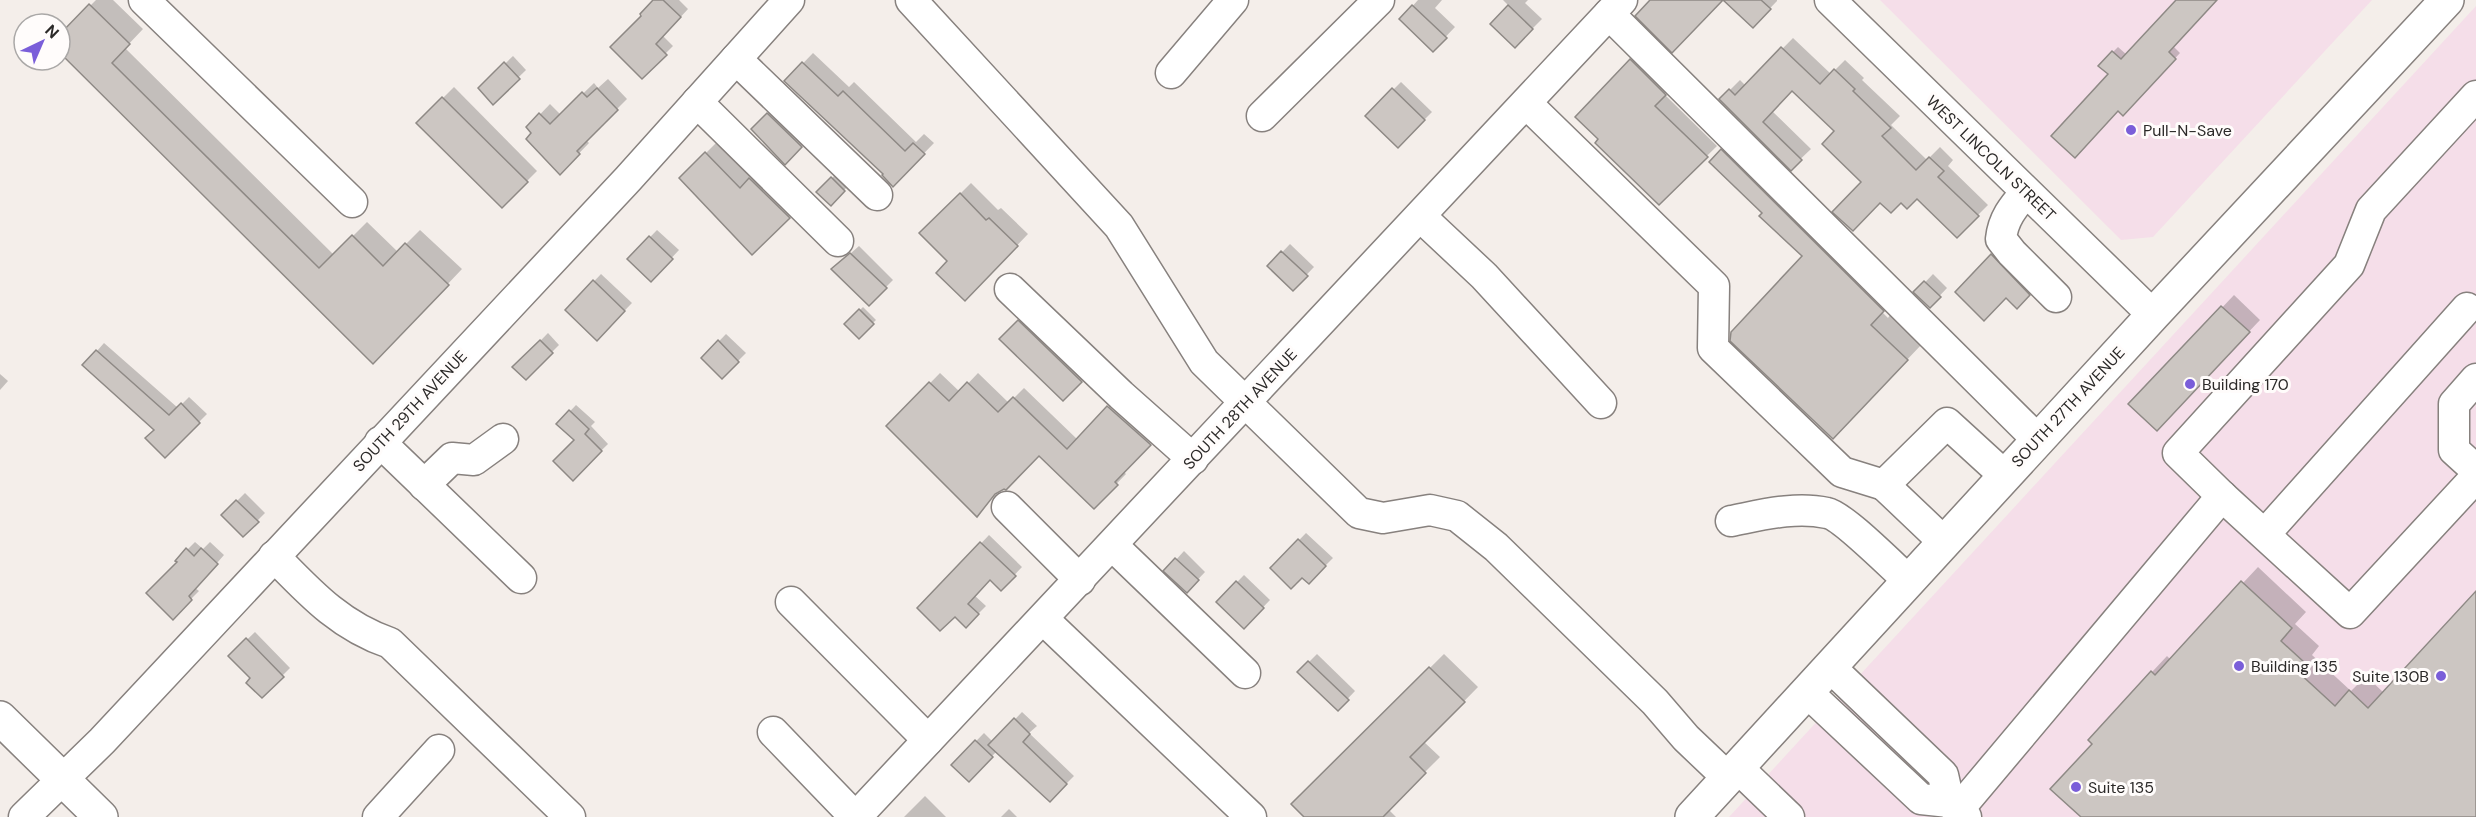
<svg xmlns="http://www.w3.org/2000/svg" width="2476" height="817" viewBox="0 0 2476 817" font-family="'DM Sans',sans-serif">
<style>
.industrial{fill:#f5dee9}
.shadow{fill:#0003;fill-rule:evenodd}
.building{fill:#ccc6c2;stroke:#8e8985;stroke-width:1.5}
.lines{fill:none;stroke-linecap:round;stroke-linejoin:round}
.minor-casing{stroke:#87817e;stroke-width:33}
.major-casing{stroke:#87817e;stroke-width:36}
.minor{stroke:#fff;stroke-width:30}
.major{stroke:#fff;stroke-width:33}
.poi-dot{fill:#7a5ed9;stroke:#fffcfb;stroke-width:2}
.labels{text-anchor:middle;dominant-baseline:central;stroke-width:6;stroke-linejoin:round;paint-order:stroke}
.poi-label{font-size:16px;fill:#2b2928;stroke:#fffcfb;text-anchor:start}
.street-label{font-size:16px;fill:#2b2928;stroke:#fffcfb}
</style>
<rect width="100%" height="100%" fill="#f4eeea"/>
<!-- industrial -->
<g class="industrial">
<path d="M 1880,0 L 2372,0 L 2153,237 L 2121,240 Z"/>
<path d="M 2476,6 L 2476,817 L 1729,817 Z"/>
</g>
<!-- shadow -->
<g class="shadow">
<path d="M 96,0 L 113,0 L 143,29 L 125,48 L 334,255 L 367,222 L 398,252 L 420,230 L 462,269 L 387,348 L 60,51 L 60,36 Z"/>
<path d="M 655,0 L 679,0 L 688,9 L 663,36 L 673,46 L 642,77 L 643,16 Z"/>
<path d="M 1418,0 L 1442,0 L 1435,8 L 1455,27 L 1433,50 L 1401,19 Z"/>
<path d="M 1503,0 L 1528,0 L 1525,3 L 1542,19 L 1515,46 L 1492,24 L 1509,6 Z"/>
<path d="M 1725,0 L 1777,0 L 1777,1 L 1753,26 Z"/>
<path d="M 2178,0 L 2215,0 L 2173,46 L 2180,53 L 2123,114 L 2110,74 L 2100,65 L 2118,47 L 2127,55 Z"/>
<path d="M 1793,38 L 1831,74 L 1845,60 L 1864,78 L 1862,80 L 1900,116 L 1891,125 L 1927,160 L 1940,147 L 1953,160 L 1948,166 L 1988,205 L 1957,236 L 1917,197 L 1901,201 L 1881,201 L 1863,182 L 1836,131 L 1793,89 L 1772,111 L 1811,149 L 1791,168 L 1721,99 L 1740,80 L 1746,86 Z"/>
<path d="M 1641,50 L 1675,83 L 1664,94 L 1717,146 L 1659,203 L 1631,60 Z"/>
<path d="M 813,53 L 849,87 L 854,82 L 916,142 L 924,134 L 934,143 L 893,185 L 885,174 L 786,81 Z"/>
<path d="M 513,56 L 526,70 L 493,102 L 480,88 Z"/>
<path d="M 608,79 L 627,99 L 586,140 L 589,143 L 560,173 L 528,127 L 550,104 L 561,115 L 594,83 L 598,88 Z"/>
<path d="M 1401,82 L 1432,112 L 1398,146 L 1367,116 Z"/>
<path d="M 454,87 L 537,171 L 502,206 L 418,123 Z"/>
<path d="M 775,106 L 809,138 L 785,163 L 753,129 Z"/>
<path d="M 1737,135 L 1898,295 L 1885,309 L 1922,344 L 1848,422 L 1804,256 L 1764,213 L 1711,162 ZM 1815,241 L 1890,315 L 1888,318 L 1813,243 Z"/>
<path d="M 717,142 L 751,178 L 761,168 L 800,206 L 752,253 L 681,178 Z"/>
<path d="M 835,175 L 847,187 L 831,204 L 819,192 Z"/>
<path d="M 971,183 L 998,210 L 1001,208 L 1028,234 L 965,299 L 949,261 L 921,233 Z"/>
<path d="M 657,230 L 679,250 L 651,280 L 629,259 Z"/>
<path d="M 1290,244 L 1314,267 L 1293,289 L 1269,266 Z"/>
<path d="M 2004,244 L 2040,283 L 2017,307 L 2006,296 L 1957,292 Z"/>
<path d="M 859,246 L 893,280 L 869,304 L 841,262 Z"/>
<path d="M 601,274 L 632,303 L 597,339 L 567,310 Z"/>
<path d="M 1933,274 L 1947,288 L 1930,306 L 1916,292 Z"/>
<path d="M 2234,295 L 2260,320 L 2168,417 L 2131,404 Z"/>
<path d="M 863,307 L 876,320 L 859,336 L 846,324 Z"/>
<path d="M 1030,310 L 1093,369 L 1063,399 L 1001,339 Z"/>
<path d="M 548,333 L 559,345 L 526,378 L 515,367 Z"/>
<path d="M 726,334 L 746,353 L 722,377 L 703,358 Z"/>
<path d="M 104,343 L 178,408 L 189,397 L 207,414 L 165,456 L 156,429 L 97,351 Z"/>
<path d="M 940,373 L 960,392 L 978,373 L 1009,403 L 1024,388 L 1078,440 L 1118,397 L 1160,434 L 1123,471 L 1126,474 L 1094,507 L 1039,454 L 998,491 L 977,514 L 888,426 Z"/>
<path d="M 0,374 L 8,381 L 0,390 Z"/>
<path d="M 576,405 L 595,422 L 591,426 L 608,444 L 573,478 L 576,440 L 558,424 Z"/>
<path d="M 245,493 L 265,513 L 243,535 L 223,515 Z"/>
<path d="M 1306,533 L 1333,558 L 1309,582 L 1302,576 L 1272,568 Z"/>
<path d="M 989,535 L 1022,567 L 1001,589 L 991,578 L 974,595 L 986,606 L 966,626 L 955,614 L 920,608 Z"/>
<path d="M 195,542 L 203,549 L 210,542 L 224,555 L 195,588 L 199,591 L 173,617 L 179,562 L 177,560 Z"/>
<path d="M 1184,551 L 1205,572 L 1187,591 L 1166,571 Z"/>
<path d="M 2258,567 L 2306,612 L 2295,624 L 2319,646 L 2312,655 L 2351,691 L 2366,676 L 2384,693 L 2476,593 L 2476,817 L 2083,817 L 2094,744 L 2090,740 L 2152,672 L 2167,656 L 2171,660 Z"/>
<path d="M 1244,575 L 1270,600 L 1244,627 L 1218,602 Z"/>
<path d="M 255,632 L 290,668 L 262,696 L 253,678 L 230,656 Z"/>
<path d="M 1317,654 L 1355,691 L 1338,709 L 1299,672 Z"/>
<path d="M 1444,654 L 1478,687 L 1424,742 L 1440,757 L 1388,809 L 1396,817 L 1307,817 L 1293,804 Z"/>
<path d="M 1022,712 L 1037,726 L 1029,733 L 1074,776 L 1050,800 L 997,751 L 969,780 L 953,765 L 984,733 L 993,742 Z"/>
<path d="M 925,796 L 946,817 L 904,817 Z"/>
<path d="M 1009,809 L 1017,817 L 1001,817 Z"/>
</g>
<!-- building -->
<g class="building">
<path d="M 653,0 L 663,0 L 681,17 L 656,44 L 667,55 L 642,79 L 610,47 L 641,16 L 640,14 Z"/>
<path d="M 1650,0 L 1761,0 L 1771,9 L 1753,28 L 1723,0 L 1672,53 L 1635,16 Z"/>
<path d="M 2176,0 L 2217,0 L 2169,52 L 2176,59 L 2123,116 L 2118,111 L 2075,158 L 2051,136 L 2108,74 L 2098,66 L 2112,51 L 2121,59 Z"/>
<path d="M 89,4 L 130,44 L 112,63 L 319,268 L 352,235 L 383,266 L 405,243 L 449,285 L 373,364 L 60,53 L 60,34 Z"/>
<path d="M 1412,5 L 1447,38 L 1433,52 L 1399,19 Z"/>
<path d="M 1508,5 L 1533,29 L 1515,48 L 1490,24 Z"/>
<path d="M 1781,47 L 1820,84 L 1834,69 L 1855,89 L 1853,91 L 1891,128 L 1882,136 L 1916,170 L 1929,157 L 1944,171 L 1938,177 L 1979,216 L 1957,238 L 1917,199 L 1907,209 L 1901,203 L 1891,213 L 1880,203 L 1853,231 L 1832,212 L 1861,182 L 1822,144 L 1834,131 L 1792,91 L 1763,122 L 1802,160 L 1791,171 L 1719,99 L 1729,89 L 1735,95 Z"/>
<path d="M 1630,59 L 1666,95 L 1655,106 L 1708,157 L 1659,205 L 1595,143 L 1598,139 L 1575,117 Z"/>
<path d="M 504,62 L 520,79 L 493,105 L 478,88 Z"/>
<path d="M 802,62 L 838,96 L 843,91 L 905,151 L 913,143 L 925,154 L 893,187 L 882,175 L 883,174 L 784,81 Z"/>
<path d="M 597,88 L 618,110 L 577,151 L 580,154 L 560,175 L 526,139 L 531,133 L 526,127 L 539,113 L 550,124 L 582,92 L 587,97 Z"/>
<path d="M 1392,88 L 1425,120 L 1398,148 L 1365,116 Z"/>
<path d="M 442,97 L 528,182 L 502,208 L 416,123 Z"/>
<path d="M 767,113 L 802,147 L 785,165 L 751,129 Z"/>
<path d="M 1721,149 L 1884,311 L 1871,325 L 1908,360 L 1833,439 L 1730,341 L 1731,332 L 1802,256 L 1759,216 L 1762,213 L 1709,162 Z"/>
<path d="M 705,152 L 740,188 L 749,178 L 790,218 L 752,255 L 679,178 Z"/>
<path d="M 831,177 L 845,191 L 831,206 L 816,192 Z"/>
<path d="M 960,193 L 986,220 L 989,218 L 1018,246 L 965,301 L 936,273 L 947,261 L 919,233 Z"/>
<path d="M 649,236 L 673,259 L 651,282 L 627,259 Z"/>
<path d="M 1281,251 L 1308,276 L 1293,291 L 1267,266 Z"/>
<path d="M 850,253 L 887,288 L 869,306 L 831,269 Z"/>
<path d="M 1991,254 L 2030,295 L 2017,309 L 2006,298 L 1984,321 L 1955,292 Z"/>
<path d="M 593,280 L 625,311 L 597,341 L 565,310 Z"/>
<path d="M 1924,281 L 1941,297 L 1930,308 L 1913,292 Z"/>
<path d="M 2221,306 L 2250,332 L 2157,431 L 2128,404 Z"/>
<path d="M 859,309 L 874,324 L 859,339 L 844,324 Z"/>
<path d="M 1018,320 L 1082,382 L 1063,401 L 999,339 Z"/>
<path d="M 540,340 L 553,353 L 526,380 L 512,367 Z"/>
<path d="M 718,340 L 739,362 L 722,379 L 701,358 Z"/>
<path d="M 96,350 L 169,415 L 181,403 L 200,423 L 165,458 L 145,438 L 154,430 L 82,365 Z"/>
<path d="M 929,382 L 949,401 L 967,382 L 998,412 L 1013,397 L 1067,449 L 1107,406 L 1151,445 L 1115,482 L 1118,485 L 1094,509 L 1039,456 L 1006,490 L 1004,489 L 995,494 L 977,517 L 886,426 Z"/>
<path d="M 569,410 L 589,429 L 585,434 L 602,451 L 573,481 L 553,461 L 574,440 L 556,424 Z"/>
<path d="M 236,500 L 259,522 L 243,537 L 221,515 Z"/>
<path d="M 1298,539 L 1326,566 L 1309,584 L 1302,578 L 1291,589 L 1270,568 Z"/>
<path d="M 980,542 L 1016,576 L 1001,591 L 990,580 L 968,604 L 979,614 L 966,628 L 955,617 L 940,631 L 917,608 Z"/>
<path d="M 186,548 L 194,556 L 201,548 L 218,564 L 189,596 L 192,600 L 173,620 L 146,593 L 177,562 L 175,561 Z"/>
<path d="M 1175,558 L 1199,580 L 1187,593 L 1163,571 Z"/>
<path d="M 1236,581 L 1264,608 L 1244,629 L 1216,602 Z"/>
<path d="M 2241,581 L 2292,628 L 2281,641 L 2305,663 L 2297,671 L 2335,706 L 2349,690 L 2368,708 L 2476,591 L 2476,817 L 2081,817 L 2050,789 L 2092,744 L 2088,740 L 2151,671 L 2155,675 Z"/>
<path d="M 246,638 L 284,677 L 262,698 L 246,683 L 250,678 L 228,656 Z"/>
<path d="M 1308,661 L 1349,700 L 1338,711 L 1297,672 Z"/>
<path d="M 1429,667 L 1465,702 L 1410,757 L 1426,773 L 1383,817 L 1304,817 L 1291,804 Z"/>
<path d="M 1014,718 L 1030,734 L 1023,742 L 1067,784 L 1050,802 L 988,745 Z"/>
<path d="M 975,740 L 993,757 L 969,782 L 951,765 Z"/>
</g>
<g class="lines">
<!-- minor casing -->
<g class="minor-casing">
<g id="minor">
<path d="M 144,0 L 352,202"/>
<path d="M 911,0 L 1119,226 L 1204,362 L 1359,513 L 1383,518 L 1430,510 L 1457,516 L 1496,547 L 1655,702 L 1686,738 L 1728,778"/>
<path d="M 1830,0 L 2153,315"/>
<path d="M 1609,14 L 2038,440"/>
<path d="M 736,59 L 877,195"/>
<path d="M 1171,73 L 1233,0"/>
<path d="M 2476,96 L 2371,210 L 2349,265 L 2178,453 L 2222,496 L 2350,613 L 2476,477"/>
<path d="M 697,102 L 838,241"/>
<path d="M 1526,103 L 1714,286 L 1713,348 L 1842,472 L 1884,485 L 1947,423 L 2005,476"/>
<path d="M 1262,116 L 1379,0"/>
<path d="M 2026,192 C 2013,207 2003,219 2001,239 L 2012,253 L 2056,297"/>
<path d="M 1420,216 L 1484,276 L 1601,403"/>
<path d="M 1010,289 L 1121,395 L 1193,459"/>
<path d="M 2476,379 L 2454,404 L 2454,450 L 2476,470"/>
<path d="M 380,442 L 521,578"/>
<path d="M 424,485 L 452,458 L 474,460 L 503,439"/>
<path d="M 1884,485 L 1944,542"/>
<path d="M 1007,507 L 1080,580"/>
<path d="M 1731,521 C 1762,515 1795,506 1827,513 C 1843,516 1894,568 1909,581"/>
<path d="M 2265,534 L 2467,308"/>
<path d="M 1112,545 L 1245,673"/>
<path d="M 274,556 C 310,593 340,626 390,643 L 570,817"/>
<path d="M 791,602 L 928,740"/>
<path d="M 1043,619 L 1251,817"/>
<path d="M 1830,667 L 1943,775 L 1949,802 L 1966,817"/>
<path d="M 1807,692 L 1921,799 L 1949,802"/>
<path d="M 773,732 L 855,817"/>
<path d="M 1738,768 L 1789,817"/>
<path d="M 1958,810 L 2222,496"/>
<path d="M 24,817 L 102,741 L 628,179 L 789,0"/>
<path d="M 378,817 L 439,750"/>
<path d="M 856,817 L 1622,0"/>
</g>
</g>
<!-- major casing -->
<g class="major-casing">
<g id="major">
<path d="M 0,718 L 101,817"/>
<path d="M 1692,817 L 2153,315 L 2447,0"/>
</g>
</g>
<!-- minor -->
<use href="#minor" class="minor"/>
<!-- major -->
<use href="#major" class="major"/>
</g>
<!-- markers -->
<g class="poi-dot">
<circle cx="2131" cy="130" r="6"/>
<circle cx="2190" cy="384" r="6"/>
<circle cx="2239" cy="666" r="6"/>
<circle cx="2441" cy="676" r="6"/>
<circle cx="2076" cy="787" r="6"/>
</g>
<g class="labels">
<!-- poi labels -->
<g class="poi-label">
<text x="2143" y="130">Pull-N-Save</text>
<text x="2202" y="384">Building 170</text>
<text x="2251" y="666">Building 135</text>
<text x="2429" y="676" text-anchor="end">Suite 130B</text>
<text x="2088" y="787">Suite 135</text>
</g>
<!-- street labels -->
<g class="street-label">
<text transform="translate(1991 158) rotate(44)">WEST LINCOLN STREET</text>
<text transform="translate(2068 407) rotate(-47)">SOUTH 27TH AVENUE</text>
<text transform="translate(1240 409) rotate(-47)">SOUTH 28TH AVENUE</text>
<text transform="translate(410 411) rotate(-47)">SOUTH 29TH AVENUE</text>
</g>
</g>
<!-- north arrow -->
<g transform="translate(42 42) rotate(44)"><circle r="28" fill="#fffcfb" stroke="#aaa8a7" stroke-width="1.5"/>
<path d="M0-4.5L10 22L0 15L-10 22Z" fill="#7a5ed9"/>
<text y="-9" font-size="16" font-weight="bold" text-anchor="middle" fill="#2b2928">N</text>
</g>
</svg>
